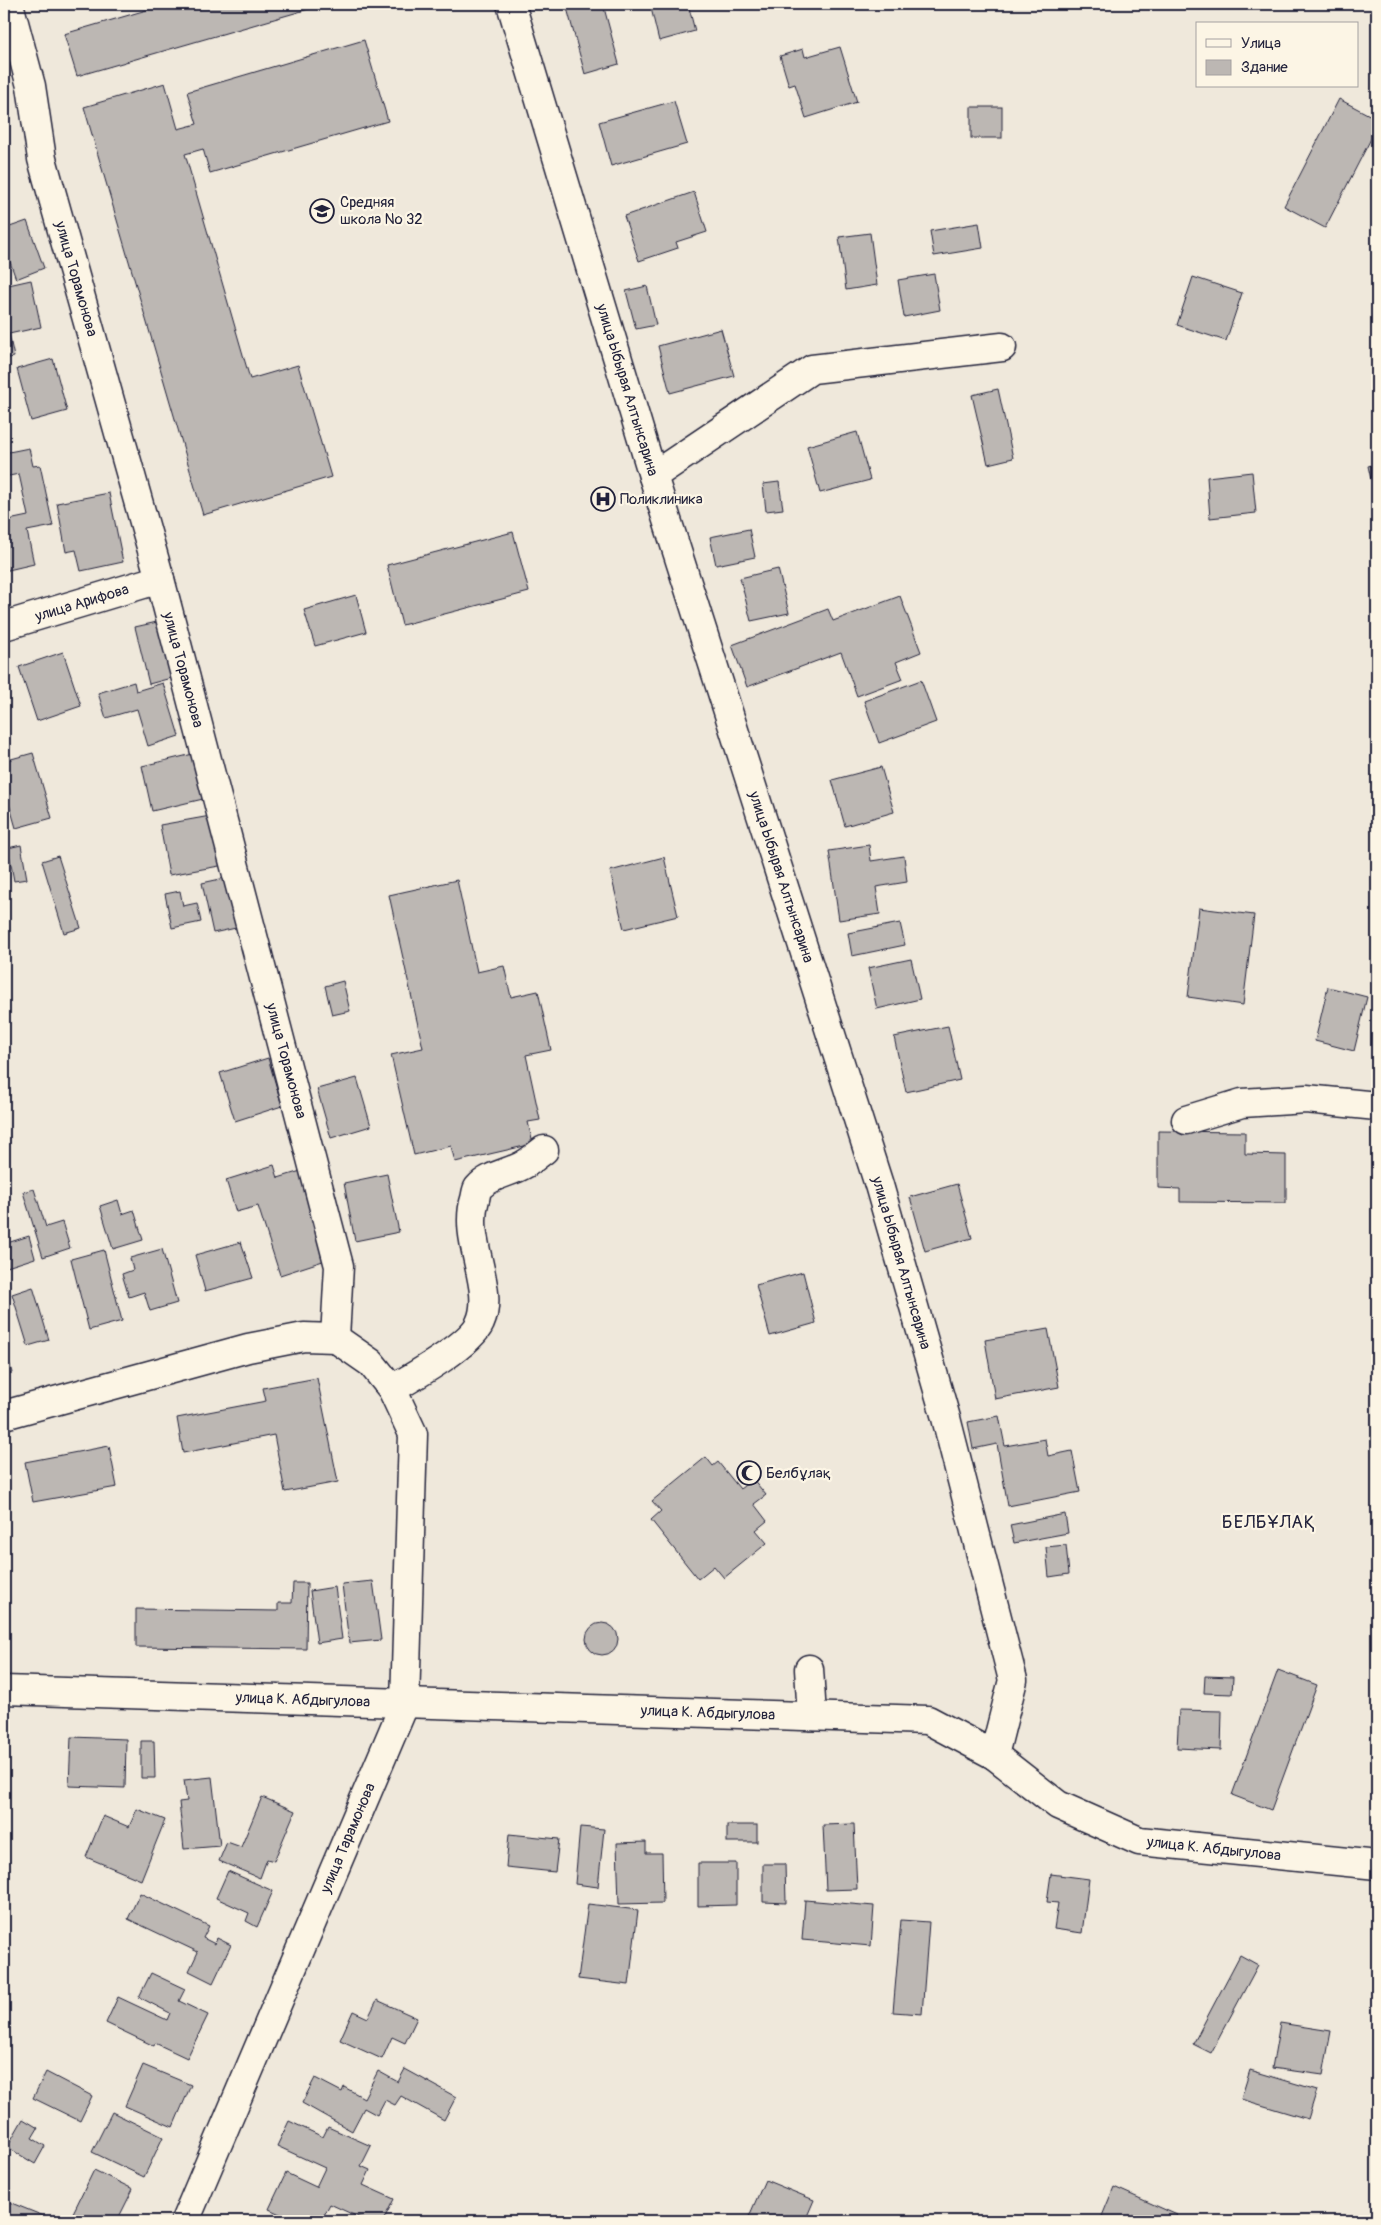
<svg xmlns="http://www.w3.org/2000/svg" width="1381" height="2225" viewBox="0 0 1381 2225" font-family="Pangolin,sans-serif">
<style>
.building{fill:#bcb7b3;stroke:#22223b}
.lines{fill:none;stroke-linecap:round;stroke-linejoin:round}
.street-casing{stroke:#22223b;stroke-width:31}
.secondary-casing{stroke:#22223b;stroke-width:31}
.street{stroke:#fcf5e5;stroke-width:28}
.secondary{stroke:#fcf5e5;stroke-width:28}
.labels{text-anchor:middle;dominant-baseline:central;stroke-width:4.5;stroke-linejoin:round;paint-order:stroke}
.poi-label{font-size:15px;fill:#22223b;stroke:#fcf5e5;text-anchor:start}
.street-label{font-size:15px;fill:#22223b;stroke:#fcf5e5}
.quarter-label{font-size:18px;letter-spacing:1px;fill:#22223b;stroke:#fcf5e5}
</style>
<rect width="100%" height="100%" fill="#efe8db"/>
<filter id="ink" filterUnits="userSpaceOnUse"><feTurbulence type="fractalNoise" baseFrequency=".02" numOctaves="2"/><feDisplacementMap in="SourceGraphic" scale="10" xChannelSelector="R" yChannelSelector="G"/><feConvolveMatrix kernelMatrix="1 2 1 2 8 2 1 2 1" color-interpolation-filters="sRGB"/></filter>
<g filter="url(#ink)">
<!-- building -->
<g class="building">
<path d="M 167,4 L 326,4 L 77,76 L 64,34 Z"/>
<path d="M 582,4 L 603,4 L 619,64 L 585,74 L 567,8 Z"/>
<path d="M 650,4 L 688,4 L 695,31 L 659,41 Z"/>
<path d="M 364,40 L 388,121 L 210,173 L 203,149 L 185,154 L 250,379 L 298,365 L 331,477 L 203,515 L 84,107 L 165,83 L 178,129 L 197,124 L 187,92 Z"/>
<path d="M 840,47 L 857,102 L 806,118 L 795,84 L 789,86 L 780,56 L 803,49 L 805,57 Z"/>
<path d="M 1339,99 L 1377,119 L 1377,127 L 1325,228 L 1284,206 Z"/>
<path d="M 674,101 L 687,144 L 611,166 L 599,122 Z"/>
<rect x="971" y="107" width="31" height="31"/>
<path d="M 694,192 L 707,232 L 676,242 L 678,248 L 639,261 L 624,216 Z"/>
<path d="M 27,221 L 44,268 L 16,279 L 4,245 L 4,229 Z"/>
<path d="M 979,223 L 983,248 L 934,256 L 930,231 Z"/>
<path d="M 870,233 L 877,285 L 846,290 L 839,237 Z"/>
<path d="M 934,274 L 940,310 L 904,317 L 898,280 Z"/>
<path d="M 1193,277 L 1242,293 L 1226,341 L 1177,325 Z"/>
<path d="M 31,280 L 41,327 L 9,334 L 14,357 L 4,359 L 4,286 Z"/>
<path d="M 647,286 L 656,325 L 636,329 L 626,291 Z"/>
<path d="M 721,329 L 734,376 L 670,393 L 658,346 Z"/>
<path d="M 53,359 L 67,411 L 31,421 L 17,369 Z"/>
<path d="M 998,389 L 1013,458 L 988,464 L 972,395 Z"/>
<path d="M 857,432 L 870,480 L 820,493 L 807,446 Z"/>
<path d="M 29,448 L 33,466 L 40,465 L 53,526 L 27,531 L 34,564 L 4,571 L 4,521 L 28,516 L 19,474 L 4,477 L 4,453 Z"/>
<path d="M 1377,464 L 1377,487 L 1373,488 L 1368,466 Z"/>
<path d="M 1252,472 L 1256,513 L 1210,518 L 1207,477 Z"/>
<path d="M 779,482 L 783,509 L 766,511 L 763,484 Z"/>
<path d="M 109,493 L 123,562 L 81,571 L 76,550 L 66,552 L 57,503 Z"/>
<path d="M 749,529 L 755,557 L 716,565 L 710,537 Z"/>
<path d="M 513,532 L 529,592 L 402,625 L 387,565 Z"/>
<path d="M 778,569 L 789,613 L 751,621 L 740,578 Z"/>
<path d="M 356,595 L 366,632 L 315,646 L 304,610 Z"/>
<path d="M 900,596 L 921,652 L 896,662 L 903,679 L 857,696 L 841,652 L 747,687 L 732,645 L 828,609 L 833,621 Z"/>
<path d="M 157,622 L 171,678 L 149,684 L 135,627 Z"/>
<path d="M 63,652 L 81,706 L 37,721 L 19,667 Z"/>
<path d="M 921,680 L 936,722 L 879,743 L 864,701 Z"/>
<path d="M 134,682 L 136,691 L 163,683 L 179,736 L 148,746 L 137,709 L 106,718 L 98,693 Z"/>
<path d="M 33,753 L 52,818 L 16,828 L 4,786 L 4,761 Z"/>
<path d="M 193,754 L 203,799 L 152,811 L 142,766 Z"/>
<path d="M 881,767 L 894,812 L 845,826 L 832,780 Z"/>
<path d="M 216,815 L 225,865 L 169,875 L 160,825 Z"/>
<path d="M 21,845 L 27,879 L 14,881 L 8,848 Z"/>
<path d="M 869,845 L 871,861 L 904,856 L 907,882 L 876,887 L 880,914 L 839,920 L 829,851 Z"/>
<path d="M 58,856 L 81,928 L 64,933 L 42,861 Z"/>
<path d="M 664,857 L 678,916 L 624,929 L 610,871 Z"/>
<path d="M 225,878 L 236,928 L 213,933 L 202,883 Z"/>
<path d="M 457,880 L 477,972 L 504,966 L 511,997 L 538,991 L 551,1050 L 526,1055 L 540,1120 L 528,1122 L 533,1144 L 455,1162 L 451,1146 L 414,1155 L 391,1055 L 423,1048 L 389,895 Z"/>
<path d="M 180,891 L 183,906 L 197,903 L 201,922 L 172,928 L 165,894 Z"/>
<path d="M 1199,908 L 1254,915 L 1243,1005 L 1188,997 Z"/>
<path d="M 900,923 L 905,945 L 852,956 L 848,933 Z"/>
<path d="M 911,959 L 920,999 L 877,1009 L 868,968 Z"/>
<path d="M 343,981 L 350,1011 L 332,1015 L 325,986 Z"/>
<path d="M 1328,987 L 1367,997 L 1354,1051 L 1315,1041 Z"/>
<path d="M 948,1026 L 960,1080 L 906,1092 L 894,1037 Z"/>
<path d="M 268,1058 L 282,1106 L 235,1121 L 220,1073 Z"/>
<path d="M 357,1078 L 371,1126 L 331,1138 L 317,1089 Z"/>
<path d="M 1158,1131 L 1245,1132 L 1245,1154 L 1286,1155 L 1286,1203 L 1180,1202 L 1180,1189 L 1158,1188 Z"/>
<path d="M 274,1165 L 278,1178 L 304,1170 L 332,1258 L 280,1275 L 258,1206 L 236,1212 L 226,1180 Z"/>
<path d="M 387,1174 L 399,1232 L 355,1241 L 344,1183 Z"/>
<path d="M 957,1184 L 972,1238 L 925,1251 L 910,1197 Z"/>
<path d="M 34,1189 L 46,1227 L 62,1222 L 70,1248 L 43,1257 L 23,1192 Z"/>
<path d="M 118,1200 L 122,1214 L 134,1210 L 143,1240 L 113,1249 L 100,1206 Z"/>
<path d="M 29,1236 L 35,1258 L 4,1268 L 4,1244 Z"/>
<path d="M 241,1242 L 253,1278 L 205,1291 L 195,1255 Z"/>
<path d="M 162,1249 L 177,1303 L 150,1311 L 144,1292 L 129,1297 L 122,1274 L 133,1270 L 130,1258 Z"/>
<path d="M 104,1250 L 122,1321 L 89,1330 L 71,1259 Z"/>
<path d="M 803,1272 L 816,1323 L 770,1336 L 756,1285 Z"/>
<path d="M 33,1287 L 49,1340 L 28,1346 L 12,1294 Z"/>
<path d="M 1048,1329 L 1059,1387 L 995,1399 L 985,1340 Z"/>
<path d="M 4,1342 L 12,1373 L 4,1375 Z"/>
<path d="M 317,1378 L 338,1482 L 285,1492 L 274,1435 L 183,1453 L 177,1418 L 266,1401 L 263,1388 Z"/>
<path d="M 999,1416 L 1005,1446 L 1045,1439 L 1048,1456 L 1072,1451 L 1080,1492 L 1008,1506 L 997,1444 L 973,1449 L 968,1422 Z"/>
<path d="M 109,1446 L 117,1487 L 33,1502 L 25,1462 Z"/>
<path d="M 706,1457 L 713,1466 L 718,1462 L 740,1489 L 753,1479 L 766,1495 L 754,1504 L 767,1521 L 756,1530 L 767,1543 L 724,1578 L 714,1566 L 698,1579 L 651,1520 L 661,1511 L 652,1501 Z"/>
<path d="M 1065,1514 L 1068,1533 L 1014,1543 L 1010,1525 Z"/>
<path d="M 1066,1545 L 1069,1574 L 1049,1577 L 1046,1547 Z"/>
<path d="M 373,1581 L 381,1640 L 349,1643 L 342,1584 Z"/>
<path d="M 293,1583 L 307,1583 L 306,1649 L 136,1647 L 136,1609 L 278,1611 L 278,1603 L 292,1603 Z"/>
<path d="M 335,1587 L 342,1639 L 317,1643 L 310,1591 Z"/>
<circle cx="602" cy="1639" r="16"/>
<path d="M 1278,1670 L 1317,1685 L 1271,1810 L 1232,1795 Z"/>
<path d="M 1205,1676 L 1233,1677 L 1232,1694 L 1204,1693 Z"/>
<path d="M 1179,1710 L 1222,1711 L 1221,1750 L 1177,1748 Z"/>
<path d="M 71,1737 L 126,1739 L 125,1788 L 69,1786 Z"/>
<path d="M 141,1741 L 154,1741 L 155,1778 L 141,1778 Z"/>
<path d="M 212,1777 L 220,1846 L 184,1849 L 179,1802 L 187,1801 L 184,1780 Z"/>
<path d="M 262,1797 L 295,1811 L 274,1861 L 267,1859 L 260,1878 L 219,1861 L 227,1842 L 241,1847 Z"/>
<path d="M 137,1809 L 165,1820 L 141,1880 L 86,1857 L 103,1816 L 129,1827 Z"/>
<path d="M 854,1824 L 857,1889 L 826,1890 L 823,1825 Z"/>
<rect x="727" y="1825" width="30" height="17"/>
<path d="M 580,1827 L 604,1829 L 598,1887 L 575,1884 Z"/>
<path d="M 509,1834 L 559,1839 L 555,1872 L 506,1867 Z"/>
<path d="M 646,1842 L 646,1853 L 662,1853 L 663,1903 L 619,1904 L 617,1843 Z"/>
<path d="M 698,1863 L 736,1863 L 736,1905 L 698,1906 Z"/>
<path d="M 763,1864 L 785,1864 L 786,1903 L 763,1902 Z"/>
<path d="M 228,1871 L 273,1891 L 257,1927 L 246,1921 L 249,1913 L 216,1898 Z"/>
<path d="M 1051,1874 L 1089,1879 L 1082,1933 L 1054,1929 L 1058,1903 L 1047,1902 Z"/>
<path d="M 140,1893 L 209,1926 L 203,1938 L 215,1944 L 217,1938 L 231,1945 L 213,1983 L 189,1971 L 198,1952 L 128,1919 Z"/>
<path d="M 805,1900 L 874,1906 L 871,1946 L 802,1940 Z"/>
<path d="M 588,1904 L 638,1910 L 629,1985 L 578,1979 Z"/>
<path d="M 901,1920 L 929,1922 L 922,2014 L 893,2012 Z"/>
<path d="M 1240,1955 L 1258,1965 L 1211,2053 L 1193,2044 Z"/>
<path d="M 151,1973 L 185,1989 L 179,2001 L 208,2015 L 187,2058 L 155,2043 L 154,2046 L 106,2023 L 118,1997 L 167,2020 L 170,2013 L 139,1997 Z"/>
<path d="M 377,2000 L 417,2018 L 405,2043 L 392,2037 L 382,2059 L 340,2040 L 353,2011 L 368,2018 Z"/>
<path d="M 1280,2023 L 1331,2031 L 1323,2075 L 1272,2068 Z"/>
<path d="M 143,2065 L 191,2085 L 173,2127 L 125,2106 Z"/>
<path d="M 405,2069 L 456,2097 L 444,2120 L 401,2096 L 395,2105 L 385,2100 L 377,2115 L 364,2108 L 352,2131 L 302,2103 L 315,2078 L 342,2092 L 344,2087 L 364,2098 L 378,2071 L 398,2082 Z"/>
<path d="M 1250,2070 L 1317,2090 L 1308,2119 L 1241,2099 Z"/>
<path d="M 46,2072 L 92,2096 L 80,2121 L 33,2098 Z"/>
<path d="M 112,2112 L 163,2137 L 144,2177 L 92,2152 Z"/>
<path d="M 23,2119 L 38,2128 L 32,2138 L 45,2146 L 35,2164 L 7,2147 Z"/>
<path d="M 289,2121 L 323,2137 L 328,2127 L 371,2146 L 361,2166 L 370,2170 L 363,2185 L 394,2199 L 383,2221 L 367,2221 L 330,2204 L 321,2221 L 295,2221 L 269,2209 L 286,2173 L 316,2187 L 325,2168 L 277,2146 Z"/>
<path d="M 94,2170 L 133,2189 L 117,2221 L 80,2221 L 71,2217 Z"/>
<path d="M 765,2180 L 814,2200 L 805,2221 L 747,2221 Z"/>
<path d="M 1114,2187 L 1177,2215 L 1174,2221 L 1100,2221 Z"/>
<path d="M 4,2200 L 56,2221 L 6,2221 L 4,2220 Z"/>
</g>
<g class="lines">
<!-- street casing -->
<g class="street-casing">
<g id="street">
<path d="M 9,4 L 31,86 L 42,159 L 160,579 L 339,1266 L 335,1338"/>
<path d="M 511,4 L 653,476 L 879,1185 L 946,1418 L 1013,1680 L 994,1755"/>
<path d="M 653,476 L 812,369 L 1002,347"/>
<path d="M 4,626 L 160,579"/>
<path d="M 1186,1120 L 1242,1103 L 1306,1099 L 1377,1106"/>
<path d="M 392,1389 C 413,1377 471,1344 480,1323 C 496,1288 462,1240 475,1199 C 476,1196 476,1191 478,1188 C 490,1174 511,1173 525,1164 C 532,1160 538,1154 544,1150"/>
<path d="M 4,1415 L 248,1348 L 304,1337 L 335,1338 L 371,1363 L 392,1389 L 413,1434 L 405,1703 L 185,2221"/>
<path d="M 809,1669 L 812,1716"/>
</g>
</g>
<!-- secondary casing -->
<g class="secondary-casing">
<path id="secondary" d="M 4,1690 L 928,1720 L 994,1755 L 1058,1805 L 1139,1841 L 1377,1865"/>
</g>
<!-- street -->
<use href="#street" class="street"/>
<!-- secondary -->
<use href="#secondary" class="secondary"/>
</g>
</g>
<!-- icons -->
<defs>
<g id="school-ring" transform="scale(1.25)"><circle r="9.5" fill="#fcf5e5" stroke="#22223b" stroke-width="1.5"/><path d="M0-5L7-2L0 1L-7-2ZM-4 1L0 2.5L4 1V4Q0 6-4 4Z" fill="#22223b"/></g>
<g id="hospital-ring" transform="scale(1.25)"><circle r="9.5" fill="#fcf5e5" stroke="#22223b" stroke-width="1.5"/><path d="M-5-5h3v3.5h4V-5h3V5h-3V1.5h-4V5h-3Z" fill="#22223b"/></g>
<g id="mosque-ring" transform="scale(1.25)"><circle r="9.5" fill="#fcf5e5" stroke="#22223b" stroke-width="1.5"/><path d="M3.5-4.9A6 6 0 1 0 3.5 4.9A5 5 0 1 1 3.5-4.9Z" fill="#22223b"/></g>
</defs>
<g fill-rule="evenodd">
<use href="#school-ring" x="322" y="211"/>
<use href="#hospital-ring" x="603" y="499"/>
<use href="#mosque-ring" x="749" y="1473"/>
</g>
<g class="labels">
<!-- poi labels -->
<g class="poi-label">
<text x="340" y="202">Средняя<tspan x="340" dy="17">школа № 32</tspan></text>
<text x="620" y="499">Поликлиника</text>
<text x="766" y="1473">Белбұлақ</text>
</g>
<!-- street labels -->
<g class="street-label">
<text transform="translate(76 279) rotate(74)">улица Торамонова</text>
<text transform="translate(627 390) rotate(73)">улица Ыбырая Алтынсарина</text>
<text transform="translate(82 603) rotate(-17)">улица Арифова</text>
<text transform="translate(183 670) rotate(75)">улица Торамонова</text>
<text transform="translate(781 877) rotate(72)">улица Ыбырая Алтынсарина</text>
<text transform="translate(286 1061) rotate(75)">улица Торамонова</text>
<text transform="translate(901 1263) rotate(74)">улица Ыбырая Алтынсарина</text>
<text transform="translate(303 1700) rotate(2)">улица К. Абдыгулова</text>
<text transform="translate(708 1713) rotate(2)">улица К. Абдыгулова</text>
<text transform="translate(348 1838) rotate(-67)">улица Тарамонова</text>
<text transform="translate(1214 1849) rotate(6)">улица К. Абдыгулова</text>
</g>
<!-- quarter labels -->
<g class="quarter-label">
<text x="1269" y="1522">БЕЛБҰЛАҚ</text>
</g>
</g>
<!-- margin -->
<rect width="1381" height="2225" fill="none" stroke="#fcf5e5" stroke-width="20"/>
<rect x="10" y="10" width="1361" height="2205" fill="none" stroke="#22223b" stroke-width="2" filter="url(#ink)"/>
<!-- legend -->
<rect x="1196" y="22" width="162" height="65" fill="#fcf5e5" stroke="#a5a1a1"/>
<rect x="1206" y="39" width="25" height="8" fill="#fcf5e5" stroke="#a5a1a1"/>
<text x="1241" y="48" font-size="15" fill="#22223b">Улица</text>
<rect x="1206" y="60" width="25" height="15" fill="#bcb7b3" stroke="#a5a1a1"/>
<text x="1241" y="72" font-size="15" fill="#22223b">Здание</text>
</svg>
